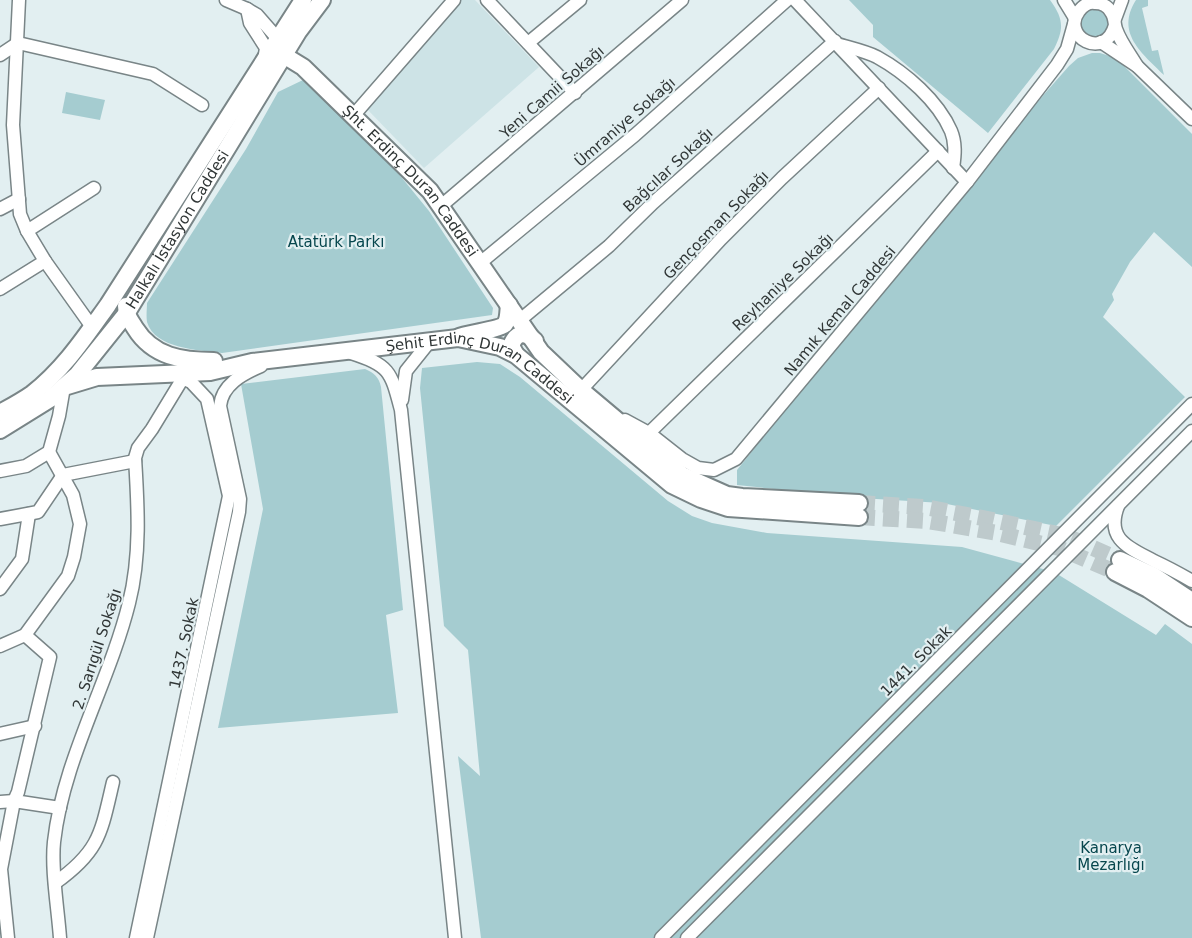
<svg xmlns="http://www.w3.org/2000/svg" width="1192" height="938" viewBox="0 0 1192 938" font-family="'DejaVu Sans',sans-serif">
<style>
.built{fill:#cde3e6}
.green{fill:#a5ccd0}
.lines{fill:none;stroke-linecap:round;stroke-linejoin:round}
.major-tunnel{stroke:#becacc;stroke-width:16;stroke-dasharray:16 8;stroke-linecap:butt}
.minor-casing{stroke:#798587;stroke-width:15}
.major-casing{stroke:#798587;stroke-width:20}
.minor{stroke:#fff;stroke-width:12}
.major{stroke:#fff;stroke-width:16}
.labels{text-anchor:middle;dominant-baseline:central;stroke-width:4.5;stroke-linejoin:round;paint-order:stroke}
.street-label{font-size:15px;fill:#303636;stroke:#e2eff1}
.park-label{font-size:15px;fill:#06464d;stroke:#e2eff1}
</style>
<rect width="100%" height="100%" fill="#e2eff1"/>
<!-- built -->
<path class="built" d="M 461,0 L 475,0 L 539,67 L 424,168 L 366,108 Z"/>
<!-- green -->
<g class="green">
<path d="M 849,0 L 1050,0 C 1064,19 1064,29 1054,49 L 988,133 L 873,37 L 873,25 Z"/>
<path d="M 1136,0 L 1148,0 L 1148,6 L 1142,8 L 1152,51 L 1158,50 L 1164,75 C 1142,53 1115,33 1136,0 Z"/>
<circle cx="1095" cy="23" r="15"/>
<path d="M 1092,53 L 1100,53 L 1116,58 L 1192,134 L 1192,267 L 1154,232 L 1130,262 L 1112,294 L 1114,300 L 1103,317 L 1185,397 L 1056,526 L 942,503 L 860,498 L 737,485 L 737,470 L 967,182 L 1069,66 L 1078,58 Z"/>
<path d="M 303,80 L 389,162 L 429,211 L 493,308 L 492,315 L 222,353 C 199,350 155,349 147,322 C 146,316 147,308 147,303 L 246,149 L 278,92 Z"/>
<path d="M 66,92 L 105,100 L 100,120 L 62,113 Z"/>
<path d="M 477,362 L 500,364 L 520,377 L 668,501 L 692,516 L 712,523 L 767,533 L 962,547 L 1054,572 L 1156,635 L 1165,624 L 1192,644 L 1192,938 L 481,938 L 458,756 L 480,776 L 468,650 L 444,626 L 420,388 L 422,368 Z"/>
<path d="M 365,369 C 374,373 379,377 381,387 L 403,610 L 386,615 L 398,713 L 218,728 L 263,509 L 241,384 Z"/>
</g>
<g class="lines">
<!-- major-tunnel -->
<g class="major-tunnel">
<path d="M 859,503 L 925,507 L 993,520 L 1066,536 L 1120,560"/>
<path d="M 859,517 L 928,521 L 997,533 L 1059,548 L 1115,572"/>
</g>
<!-- minor casing -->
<g class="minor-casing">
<g id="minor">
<path d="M 19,0 L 13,125 L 20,214 L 27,231 L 45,261 L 92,327"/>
<path d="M 226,0 L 247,9"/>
<path d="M 487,0 L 575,93"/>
<path d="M 795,0 L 967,182"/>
<path d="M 1064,0 L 1075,18"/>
<path d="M 1115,19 L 1122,0"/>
<path d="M 1115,25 C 1105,62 1060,36 1079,11 C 1083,6 1089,2 1095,3 C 1101,3 1108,6 1111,12 C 1115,17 1114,23 1116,29 C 1121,43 1130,54 1137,66"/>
<path d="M 1101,42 L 1137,66 L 1192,119"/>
<path d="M 528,43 L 580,0"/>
<path d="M 837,44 C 850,48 865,51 877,57 C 906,73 938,101 951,131 C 956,143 955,155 953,168"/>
<path d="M 0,55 L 18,43 L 153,74 L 202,105"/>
<path d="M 264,61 L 266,48 L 250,23 L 247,9 L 257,15 L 278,39"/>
<path d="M 353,116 L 454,0"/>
<path d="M 441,206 L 682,0"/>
<path d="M 0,209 L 19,199"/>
<path d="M 27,231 L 94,188"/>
<path d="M 480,263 L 635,135 L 787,0"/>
<path d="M 0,289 L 45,261"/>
<path d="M 520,320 L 609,246 L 653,203 L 835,41"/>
<path d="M 351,353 C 390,365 391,372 401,410 L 455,938"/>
<path d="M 581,390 L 721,239 L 782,178 L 879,88"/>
<path d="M 402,400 L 406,371 L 430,341"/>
<path d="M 625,420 L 649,433 L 682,459 L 698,468 L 714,470 L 736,459 L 967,182 L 1057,65 L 1067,49 L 1074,24"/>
<path d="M 649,433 L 938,151"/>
<path d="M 0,471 L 26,466 L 49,452 L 59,416 L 64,387"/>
<path d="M 1118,506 C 1105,540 1130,548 1154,561 C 1167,567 1180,574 1192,581"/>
<path d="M 0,519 L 38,512 L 63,475 L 135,461"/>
<path d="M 0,589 L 22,559 L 29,514"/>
<path d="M 0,646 L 25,635 L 68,576 L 74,557 L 80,524 L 73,495 L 49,452"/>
<path d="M 0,734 L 35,726"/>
<path d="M 0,802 L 14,801 L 60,808"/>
<path d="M 55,883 C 100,851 101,833 113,782"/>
<path d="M 8,938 L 1,869 L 14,801 L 18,792 L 50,657 L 25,635"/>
<path d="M 60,938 C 58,909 51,870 54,842 C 63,760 109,683 129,603 C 141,556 138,506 135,458 L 138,448 L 152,429 L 183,378"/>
<path d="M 136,938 L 229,496 L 207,399 L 191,382 L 175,375"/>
<path d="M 147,938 L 239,512 L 240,499 L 220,406 C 222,385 242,374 261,366"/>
<path d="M 661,938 L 1192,404"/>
<path d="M 687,938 L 1192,431"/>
</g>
</g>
<!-- major casing -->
<g class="major-casing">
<g id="major">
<path id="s1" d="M 285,56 L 303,67 L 430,191 L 541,352 L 581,390 L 682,475 L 727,495 L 742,497 L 859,503"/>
<path d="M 126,306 C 126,315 130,320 135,328 C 153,357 182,361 214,361"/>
<path d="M 459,337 C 468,334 501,329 505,324 C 509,319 508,311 509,305"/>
<path d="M 516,355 L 511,346 C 516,332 525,331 535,341"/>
<path id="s2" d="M 64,387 L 97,377 L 210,372 L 252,362 L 458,338 L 500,347 L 516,355 L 672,485 L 701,499 L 728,508 L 859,517"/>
<path d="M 0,413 C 11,407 22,401 32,394 C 64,369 85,337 108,305 L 303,0"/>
<path id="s3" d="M 0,430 L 50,399 L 77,375 L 126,314 L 298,32 L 322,0"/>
<path d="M 1120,560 L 1154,576 L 1192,601"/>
<path d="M 1115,572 L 1148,589 L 1192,618"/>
</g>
</g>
<!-- minor -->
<use href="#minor" class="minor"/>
<!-- major -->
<use href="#major" class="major"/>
</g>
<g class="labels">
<!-- street labels -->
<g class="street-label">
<text transform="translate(552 92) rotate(-41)">Yeni Camii Sokağı</text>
<text transform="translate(625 122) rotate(-41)">Ümraniye Sokağı</text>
<text transform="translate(668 170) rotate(-43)">Bağcılar Sokağı</text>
<text stroke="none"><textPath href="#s1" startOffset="178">Şht. Erdinç Duran Caddesi</textPath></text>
<text transform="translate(716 225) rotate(-46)">Gençosman Sokağı</text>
<text stroke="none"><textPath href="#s3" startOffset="272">Halkalı İstasyon Caddesi</textPath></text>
<text transform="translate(783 282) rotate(-44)">Reyhaniye Sokağı</text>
<text transform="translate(840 311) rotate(-50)">Namık Kemal Caddesi</text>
<text stroke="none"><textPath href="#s2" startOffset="428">Şehit Erdinç Duran Caddesi</textPath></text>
<text transform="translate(184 643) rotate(-78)">1437. Sokak</text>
<text transform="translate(97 649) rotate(-72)">2. Sarıgül Sokağı</text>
<text transform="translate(916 661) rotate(-45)">1441. Sokak</text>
</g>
<!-- park labels -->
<g class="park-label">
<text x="336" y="242">Atatürk Parkı</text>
<text x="1111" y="848">Kanarya<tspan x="1111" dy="17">Mezarlığı</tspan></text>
</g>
</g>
</svg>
